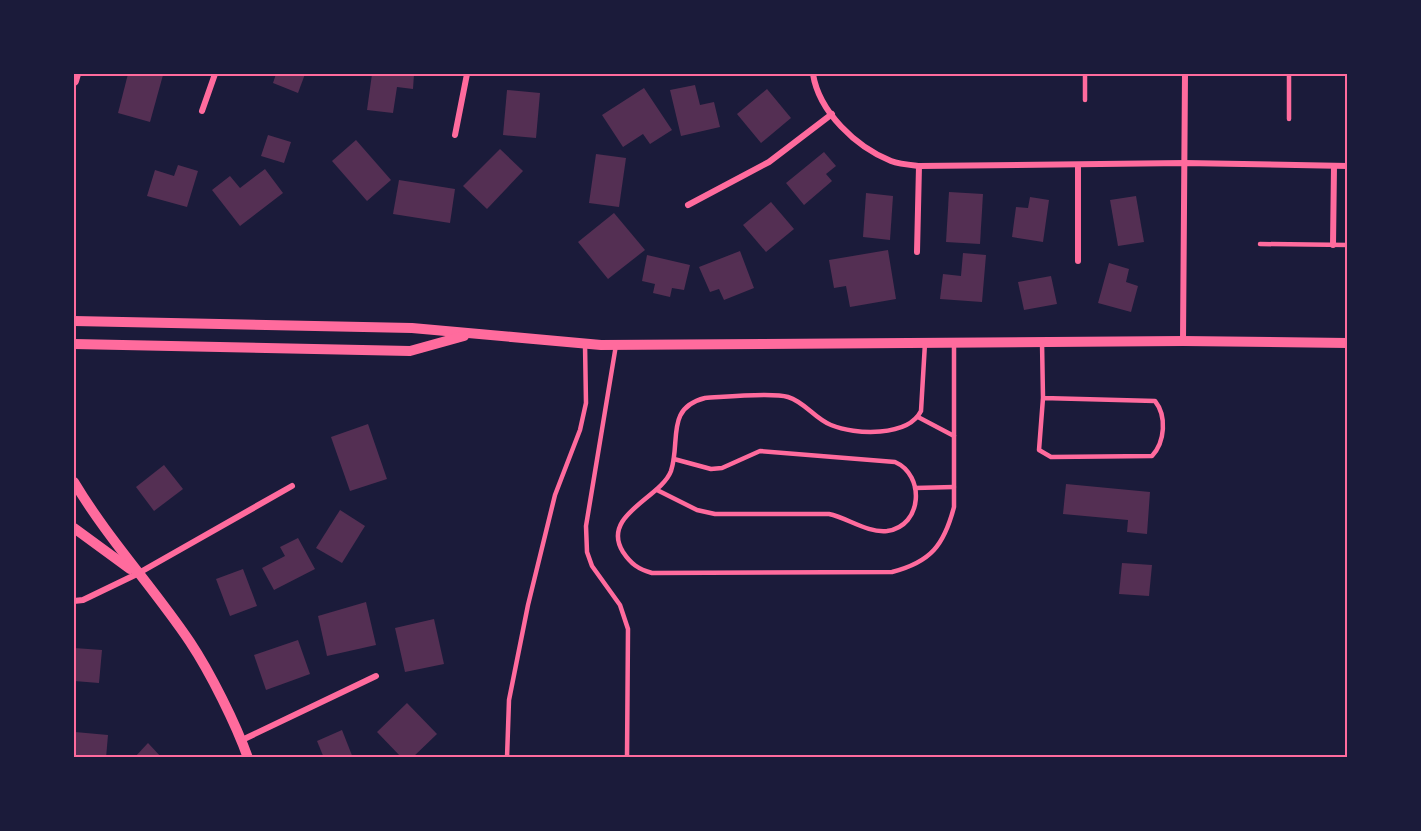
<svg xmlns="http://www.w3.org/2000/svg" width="1421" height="831" viewBox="0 0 1421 831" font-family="Quicksand,sans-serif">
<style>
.building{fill:#542f53}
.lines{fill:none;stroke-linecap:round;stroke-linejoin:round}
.service{stroke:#ff6b9d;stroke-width:4.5}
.minor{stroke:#ff6b9d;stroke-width:6}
.tertiary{stroke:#ff6b9d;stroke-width:10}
.neatline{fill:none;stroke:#ff6b9d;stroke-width:2}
</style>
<rect width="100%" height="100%" fill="#1b1b3a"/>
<!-- building -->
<g class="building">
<path d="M 128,74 L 163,75 L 150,122 L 118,113 Z"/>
<path d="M 276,74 L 305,74 L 298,93 L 273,83 Z"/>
<path d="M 372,74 L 414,74 L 413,89 L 397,87 L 393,113 L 367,110 Z"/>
<path d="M 695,85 L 700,105 L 714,102 L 720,127 L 681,136 L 670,90 Z"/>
<path d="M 644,88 L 672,130 L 650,144 L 643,134 L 623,147 L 602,115 Z"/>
<path d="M 767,89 L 791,118 L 761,143 L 737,114 Z"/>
<path d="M 507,90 L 540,93 L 536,138 L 503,135 Z"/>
<path d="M 268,135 L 291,142 L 284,163 L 261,156 Z"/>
<path d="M 356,140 L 391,180 L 367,201 L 332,161 Z"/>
<path d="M 500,149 L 523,171 L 487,209 L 463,186 Z"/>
<path d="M 824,152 L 836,166 L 826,174 L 832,181 L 804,205 L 786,183 Z"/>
<path d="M 596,154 L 626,158 L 619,207 L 589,203 Z"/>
<path d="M 178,165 L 198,171 L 187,207 L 147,196 L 155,170 L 174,176 Z"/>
<path d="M 265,169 L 283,193 L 240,226 L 212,190 L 230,176 L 240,188 Z"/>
<path d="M 399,180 L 455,189 L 450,223 L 393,214 Z"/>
<path d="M 949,192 L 983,194 L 980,244 L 946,242 Z"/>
<path d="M 866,193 L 893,196 L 890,240 L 863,237 Z"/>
<path d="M 1136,196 L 1144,242 L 1118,246 L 1110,200 Z"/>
<path d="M 1030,197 L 1049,200 L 1043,242 L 1012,237 L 1016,207 L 1028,208 Z"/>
<path d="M 771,202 L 794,229 L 766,252 L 743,225 Z"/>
<path d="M 614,213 L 645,250 L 608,279 L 578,242 Z"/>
<path d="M 888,250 L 896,299 L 850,307 L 846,286 L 834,288 L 829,260 Z"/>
<path d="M 740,251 L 754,288 L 724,300 L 719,289 L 710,292 L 699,267 Z"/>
<path d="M 963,253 L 986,255 L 982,302 L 940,299 L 943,274 L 961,276 Z"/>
<path d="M 647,255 L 690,265 L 684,290 L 672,288 L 670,297 L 653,293 L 655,284 L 642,281 Z"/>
<path d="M 1109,263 L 1129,269 L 1126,282 L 1138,286 L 1131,312 L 1098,303 Z"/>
<path d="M 1051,276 L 1057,304 L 1024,310 L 1018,282 Z"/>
<path d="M 368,424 L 387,479 L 350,491 L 331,437 Z"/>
<path d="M 164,465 L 183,489 L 154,511 L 136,487 Z"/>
<path d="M 1066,484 L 1150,492 L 1147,534 L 1127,532 L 1128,520 L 1063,514 Z"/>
<path d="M 340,510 L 365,526 L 342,563 L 316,548 Z"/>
<path d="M 298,538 L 315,569 L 274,590 L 262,568 L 285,556 L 280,547 Z"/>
<path d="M 1122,563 L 1152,565 L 1149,596 L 1119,594 Z"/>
<path d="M 243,569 L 257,606 L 230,616 L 216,579 Z"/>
<path d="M 366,602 L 376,645 L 327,656 L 318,616 Z"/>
<path d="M 434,619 L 444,664 L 405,672 L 395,628 Z"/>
<path d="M 298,640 L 310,674 L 266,690 L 254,655 Z"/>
<path d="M 74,648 L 102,650 L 99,683 L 74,681 Z"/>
<path d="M 407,703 L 437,734 L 412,758 L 402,758 L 377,732 Z"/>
<path d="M 342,730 L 353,758 L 324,758 L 317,741 Z"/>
<path d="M 75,732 L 108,735 L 106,758 L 74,758 Z"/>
<path d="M 148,743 L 162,758 L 134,758 Z"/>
</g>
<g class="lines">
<!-- service -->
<g class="service">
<path d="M 1289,74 L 1289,119"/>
<path d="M 1085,100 L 1085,74"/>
<path d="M 1260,244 L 1348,245"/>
<path d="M 1042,342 L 1043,398 L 1039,450 L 1051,457 L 1152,456 C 1165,442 1167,416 1155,401 L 1043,398"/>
<path d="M 925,343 L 921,411 C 908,437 855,435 831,425 C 815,419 805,402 788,397 C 772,392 724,397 705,398 C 665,408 681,441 671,471 C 661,498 600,515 623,552 C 631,564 638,569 652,573 L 892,572 C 931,562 944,545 954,507 L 954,343"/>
<path d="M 616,345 L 586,526 L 587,552 L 592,566 L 620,605 L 628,629 L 627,758"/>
<path d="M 918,417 L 954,436"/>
<path d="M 915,488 L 954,487"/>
<path d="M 657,490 L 697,510 L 715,514 L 829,514 C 848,518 867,533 887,531 C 923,526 925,475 895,462 L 760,451 L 722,468 L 711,469 L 674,459"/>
<path d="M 507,758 L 509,700 L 528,605 L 555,495 L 580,430 L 586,403 L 585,344"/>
</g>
<!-- minor -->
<g class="minor">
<path d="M 813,74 C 819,112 856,147 891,161 C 899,164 910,165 919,166 L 1185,163 L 1348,166"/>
<path d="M 202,111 L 215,74"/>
<path d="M 455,135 L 467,74"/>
<path d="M 688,205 L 769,162 L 832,114"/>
<path d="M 1333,245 L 1334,166"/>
<path d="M 917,252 L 919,166"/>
<path d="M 1078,261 L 1078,165"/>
<path d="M 1183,341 L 1185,74"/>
<path d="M 74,601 L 83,600 L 137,574 L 292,486"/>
<path d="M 242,740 L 376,676"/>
</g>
<!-- tertiary -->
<g class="tertiary">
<path d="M 74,81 L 76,74"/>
<path d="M 74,321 L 412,328 L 601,345 L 1183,341 L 1348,343"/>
<path d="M 74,344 L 410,351 L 464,336"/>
<path d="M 74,482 C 108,539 153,587 190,642 C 210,672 236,724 248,758"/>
<path d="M 74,528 L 130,569"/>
</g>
</g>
<!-- border -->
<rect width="1421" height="831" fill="none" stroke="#1b1b3a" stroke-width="150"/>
<rect x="75" y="75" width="1271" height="681" class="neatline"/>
</svg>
